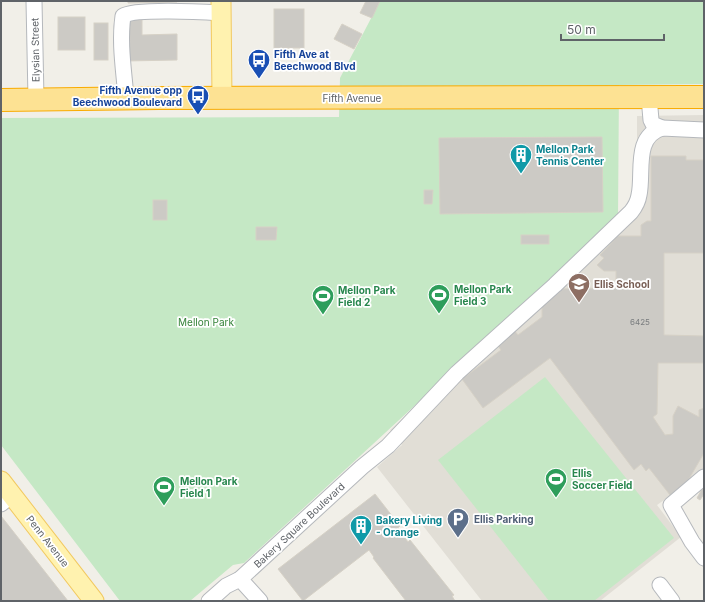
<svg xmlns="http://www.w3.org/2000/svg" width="705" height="602" viewBox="0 0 705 602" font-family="Inter,sans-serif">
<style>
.education{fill:#e1ded6}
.green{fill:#c5e8c5}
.building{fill:#cccac5;stroke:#d6d1c6}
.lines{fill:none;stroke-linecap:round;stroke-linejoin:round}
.minor-casing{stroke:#b5b8bc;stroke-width:17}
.major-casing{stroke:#f2c960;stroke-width:21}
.highway-casing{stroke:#f9ab00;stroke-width:24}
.minor{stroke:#fff;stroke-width:15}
.major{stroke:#fff2af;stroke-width:19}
.highway{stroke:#fde293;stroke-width:22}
.labels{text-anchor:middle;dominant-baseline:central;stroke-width:3.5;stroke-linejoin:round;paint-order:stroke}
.number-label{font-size:8px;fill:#7a7d7f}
.street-label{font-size:10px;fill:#5f6368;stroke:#fff}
.transit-label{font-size:10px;font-weight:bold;fill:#164399;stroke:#fff;text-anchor:start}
.culture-label{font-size:10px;font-weight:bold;fill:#0d838f;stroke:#fff;text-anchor:start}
.education-label{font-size:10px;font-weight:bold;fill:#785e54;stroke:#fff;text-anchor:start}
.leisure-label{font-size:10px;font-weight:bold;fill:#27864d;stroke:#fff;text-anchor:start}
.park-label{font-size:10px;fill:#348238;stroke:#fff}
.service-label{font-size:10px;font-weight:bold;fill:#4e5e75;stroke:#fff;text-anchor:start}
</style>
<rect width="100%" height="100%" fill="#f1efe8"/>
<!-- education -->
<path class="education" d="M 704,115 L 704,472 L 657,505 L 681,537 L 600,601 L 482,601 L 377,467 L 402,445 L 390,430 L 637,205 L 637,116 Z"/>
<!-- green -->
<g class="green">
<path d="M 380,1 L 704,1 L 704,84 L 619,85 L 618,218 L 244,563 L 233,565 L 190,601 L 120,601 L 1,445 L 1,118 L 339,117 L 340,78 Z"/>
<path d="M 545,377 L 674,538 L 594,601 L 549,601 L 438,460 Z"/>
</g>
<!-- building -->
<g class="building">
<path d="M 128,1 L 177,1 L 177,2 L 128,3 Z"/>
<path d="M 366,1 L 380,1 L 372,18 L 360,13 Z"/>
<rect x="274" y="9" width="30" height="39"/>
<rect x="58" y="17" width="27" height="33"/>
<path d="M 124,20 L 142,20 L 142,35 L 177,34 L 177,60 L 125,61 Z"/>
<rect x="94" y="23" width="14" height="37"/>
<path d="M 342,24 L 362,34 L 354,49 L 334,39 Z"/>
<path d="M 602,137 L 603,212 L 440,214 L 439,138 Z"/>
<path d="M 651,156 L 686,156 L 686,160 L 704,160 L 704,253 L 664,253 L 664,335 L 704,336 L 704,363 L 658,363 L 657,414 L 653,417 L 665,435 L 673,434 L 673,416 L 678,406 L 699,417 L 699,410 L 704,408 L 704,453 L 686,484 L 670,495 L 649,468 L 646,471 L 641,464 L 634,470 L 550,358 L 483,408 L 462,379 L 501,350 L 496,343 L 514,330 L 518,335 L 542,317 L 542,305 L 557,289 L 616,288 L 616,271 L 604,271 L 597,265 L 604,258 L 600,255 L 618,236 L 641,236 L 641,225 L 647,221 L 651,221 Z"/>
<path d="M 424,190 L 433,190 L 432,204 L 424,204 Z"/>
<rect x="153" y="200" width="14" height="20"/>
<path d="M 256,227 L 277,227 L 276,240 L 256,240 Z"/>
<rect x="521" y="235" width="28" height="9"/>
<path d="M 702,489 L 704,491 L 704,494 L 700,500 L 697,498 Z"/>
<path d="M 375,494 L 400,526 L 398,528 L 408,542 L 410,540 L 454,595 L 452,596 L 455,601 L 406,601 L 373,558 L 374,557 L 369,550 L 303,601 L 278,569 Z"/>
<path d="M 1,516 L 68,601 L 1,601 Z"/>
</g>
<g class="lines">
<!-- minor casing -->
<g class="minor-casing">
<g id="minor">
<path d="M 34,1 L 36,99"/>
<path d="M 649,97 L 651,120 L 653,124 L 662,128"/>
<path d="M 126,98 C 124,71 119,43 123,16 C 134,8 204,12 221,13"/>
<path d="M 704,477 L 671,505 L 692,542 L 704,558"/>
<path d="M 1,504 L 12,495"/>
<path d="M 240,579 L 260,601"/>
<path d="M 660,585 L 672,601"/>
<path d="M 209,601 L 226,586 L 240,579 L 362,467 L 388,446 L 457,373 L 555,285 L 631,212 C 635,207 638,202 639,195 C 644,173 633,137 662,128 L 704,130"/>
</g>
</g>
<!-- major casing -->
<g class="major-casing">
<g id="major">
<path d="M 221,1 L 222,98"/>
<path d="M 1,481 L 94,601"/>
</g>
</g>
<!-- highway casing -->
<g class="highway-casing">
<path id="highway" d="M 1,100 L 159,98 L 704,97"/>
</g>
<!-- minor -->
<use href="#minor" class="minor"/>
<!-- major -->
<use href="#major" class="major"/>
<!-- highway -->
<use href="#highway" class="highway"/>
</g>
<!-- icons -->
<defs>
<g id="bus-pin" transform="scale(1.15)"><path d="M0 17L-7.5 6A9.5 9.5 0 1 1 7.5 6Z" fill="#1a4fb4" stroke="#fff"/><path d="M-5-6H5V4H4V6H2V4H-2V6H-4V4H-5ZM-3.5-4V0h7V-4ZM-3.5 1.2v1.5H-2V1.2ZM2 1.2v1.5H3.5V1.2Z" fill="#fff"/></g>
<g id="building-pin" transform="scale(1.15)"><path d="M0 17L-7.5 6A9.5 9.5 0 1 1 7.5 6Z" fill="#0f9aa8" stroke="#fff"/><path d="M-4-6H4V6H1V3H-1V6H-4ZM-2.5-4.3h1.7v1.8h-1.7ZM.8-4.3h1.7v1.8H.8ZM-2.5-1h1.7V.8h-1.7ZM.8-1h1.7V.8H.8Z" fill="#fff"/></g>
<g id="school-pin" transform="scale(1.15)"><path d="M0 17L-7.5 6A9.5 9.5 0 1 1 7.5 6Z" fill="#8d6e63" stroke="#fff"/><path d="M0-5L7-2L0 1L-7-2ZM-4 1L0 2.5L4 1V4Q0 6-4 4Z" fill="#fff"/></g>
<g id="stadium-pin" transform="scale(1.15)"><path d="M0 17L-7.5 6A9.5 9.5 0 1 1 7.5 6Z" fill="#2e9e5b" stroke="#fff"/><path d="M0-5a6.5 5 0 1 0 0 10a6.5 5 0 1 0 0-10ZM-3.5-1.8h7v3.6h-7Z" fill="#fff"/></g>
<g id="parking-pin" transform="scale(1.15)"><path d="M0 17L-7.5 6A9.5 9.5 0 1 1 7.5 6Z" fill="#5c6f8a" stroke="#fff"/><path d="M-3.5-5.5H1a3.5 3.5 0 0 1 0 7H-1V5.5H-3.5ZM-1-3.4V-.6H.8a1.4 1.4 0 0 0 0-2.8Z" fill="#fff"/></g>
</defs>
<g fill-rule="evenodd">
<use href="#bus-pin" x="259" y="60"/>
<use href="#bus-pin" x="198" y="96"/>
<use href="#building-pin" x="521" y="155"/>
<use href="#school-pin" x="579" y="284"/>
<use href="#stadium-pin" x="439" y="295"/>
<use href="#stadium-pin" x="323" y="296"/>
<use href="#stadium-pin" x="556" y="479"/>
<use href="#stadium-pin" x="164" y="487"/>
<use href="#parking-pin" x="458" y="519"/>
<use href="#building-pin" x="361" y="526"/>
</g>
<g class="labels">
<!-- number labels -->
<g class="number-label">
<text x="640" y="322">6425</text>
</g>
<!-- street labels -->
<g class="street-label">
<text transform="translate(35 50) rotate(-91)">Elysian Street</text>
<text x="352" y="98">Fifth Avenue</text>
<text transform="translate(299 525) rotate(-43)">Bakery Square Boulevard</text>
<text transform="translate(48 541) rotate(52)">Penn Avenue</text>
</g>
<!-- transit labels -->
<g class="transit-label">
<text x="274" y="54">Fifth Ave at<tspan x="274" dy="12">Beechwood Blvd</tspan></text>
<text x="182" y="90" text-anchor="end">Fifth Avenue opp<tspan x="182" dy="12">Beechwood Boulevard</tspan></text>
</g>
<!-- culture labels -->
<g class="culture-label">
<text x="536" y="149">Mellon Park<tspan x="536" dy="12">Tennis Center</tspan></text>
<text x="376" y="520">Bakery Living<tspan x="376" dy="12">- Orange</tspan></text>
</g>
<!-- education labels -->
<g class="education-label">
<text x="594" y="284">Ellis School</text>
</g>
<!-- leisure labels -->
<g class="leisure-label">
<text x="454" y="289">Mellon Park<tspan x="454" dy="12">Field 3</tspan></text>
<text x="338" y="290">Mellon Park<tspan x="338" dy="12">Field 2</tspan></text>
<text x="572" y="473">Ellis<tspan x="572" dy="12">Soccer Field</tspan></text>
<text x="180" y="481">Mellon Park<tspan x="180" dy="12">Field 1</tspan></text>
</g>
<!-- park labels -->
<g class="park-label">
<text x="206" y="322">Mellon Park</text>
</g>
<!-- service labels -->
<g class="service-label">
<text x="474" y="519">Ellis Parking</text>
</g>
</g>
<!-- border -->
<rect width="705" height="602" fill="none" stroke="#5f6368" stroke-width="4"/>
<!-- scale -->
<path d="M561 34v6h103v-6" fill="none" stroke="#5f6368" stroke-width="2"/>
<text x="567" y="34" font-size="12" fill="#5f6368" stroke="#ffffff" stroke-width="3" paint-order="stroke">50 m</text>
</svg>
